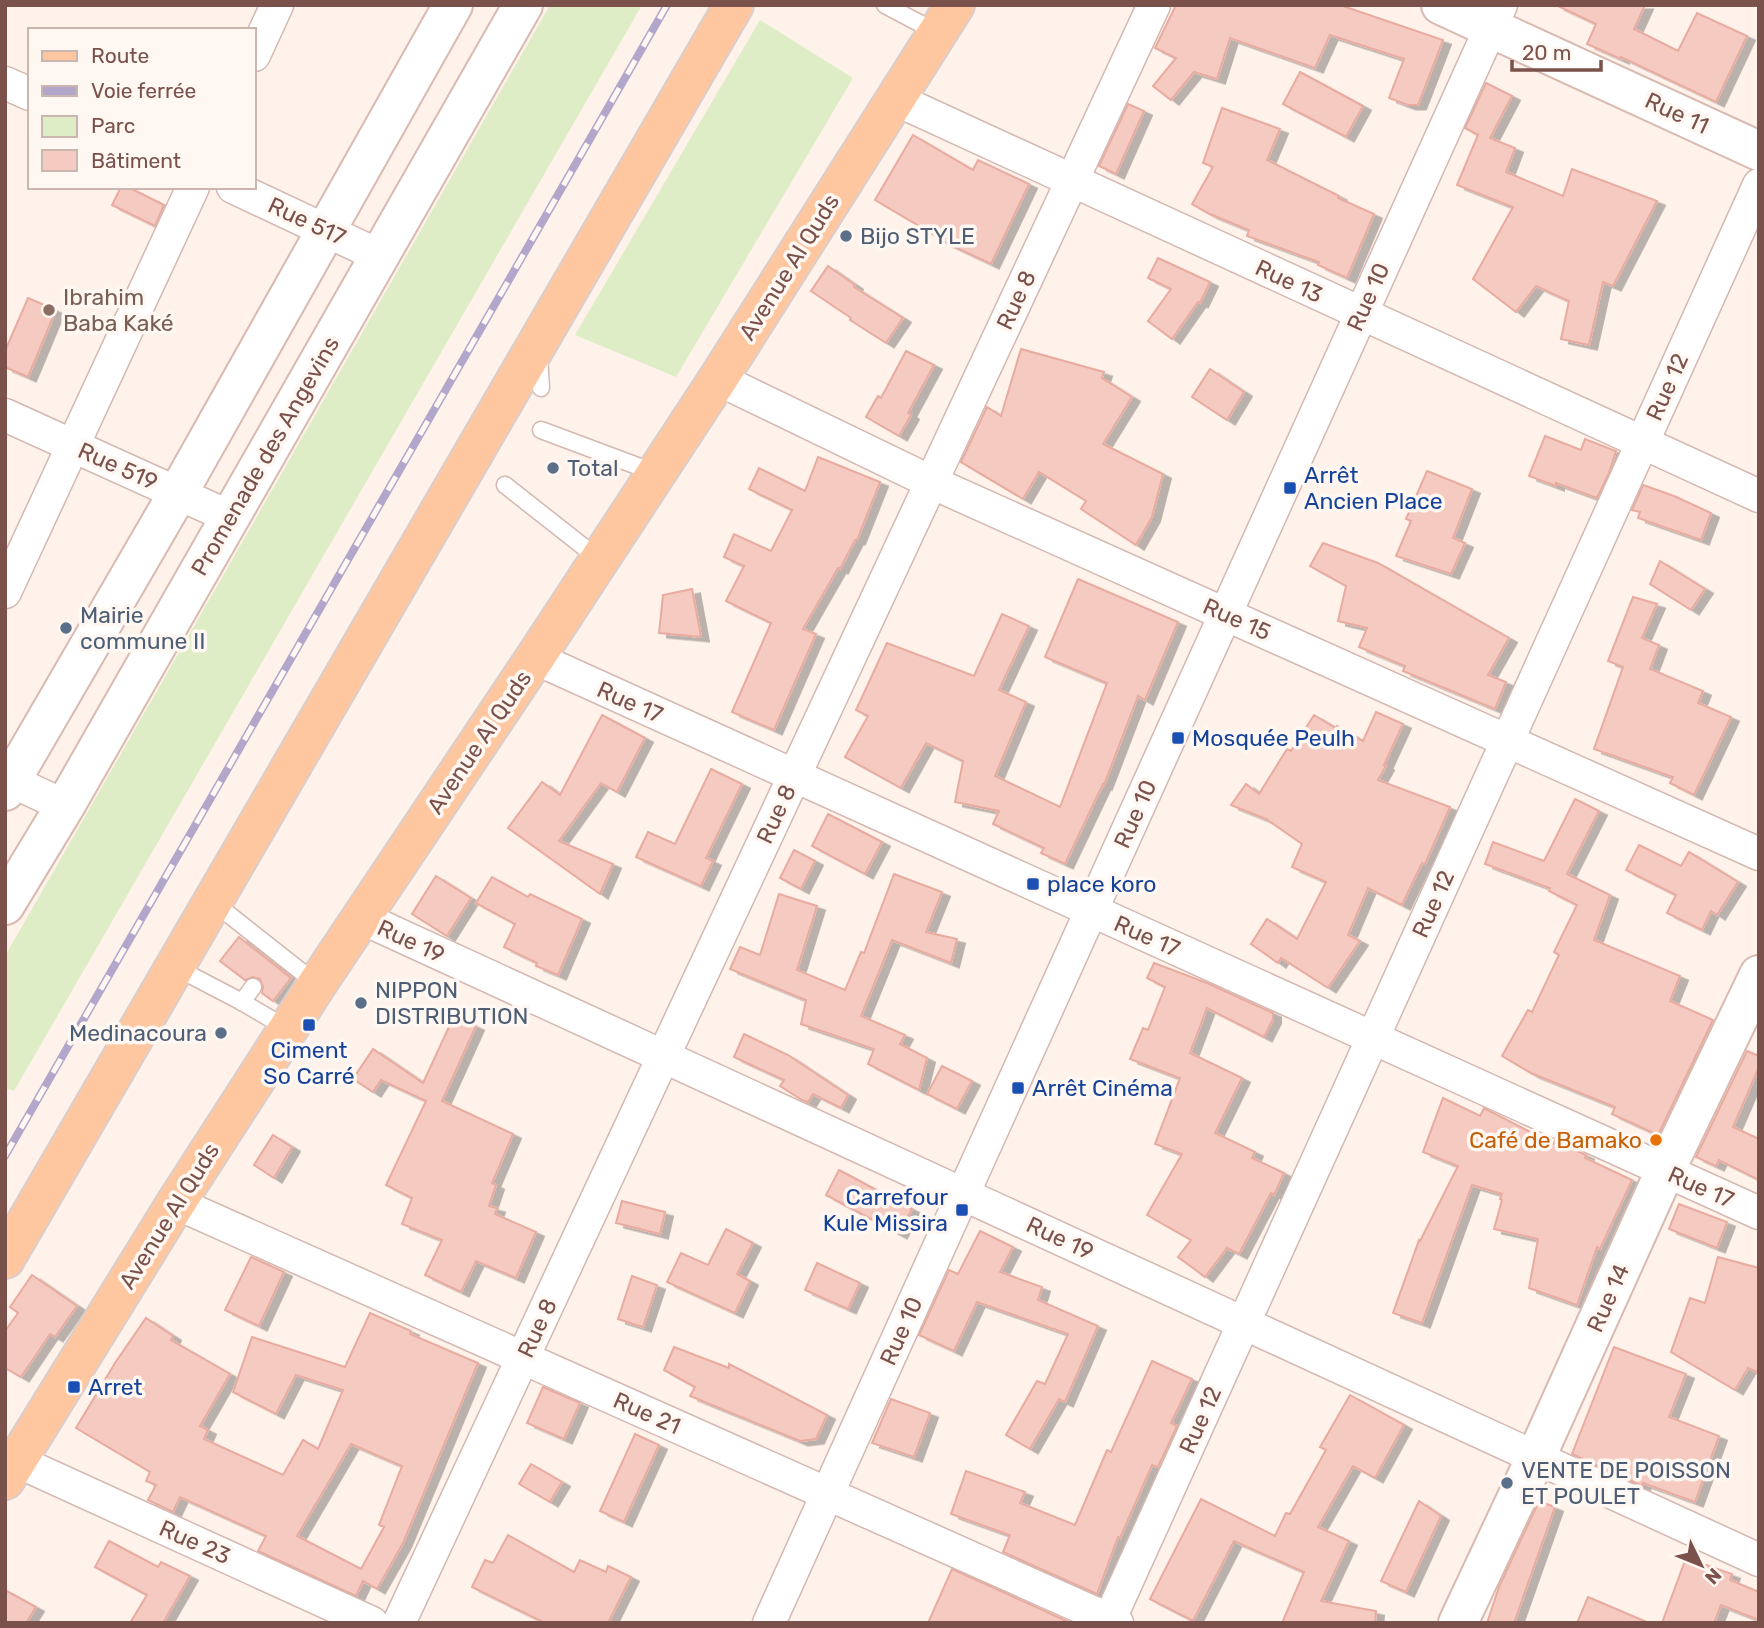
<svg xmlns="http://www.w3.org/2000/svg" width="1764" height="1628" viewBox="0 0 1764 1628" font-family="Rubik,sans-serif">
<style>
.green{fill:#dfedc7}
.building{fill:#f5cac0;stroke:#e9ab9f;stroke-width:2;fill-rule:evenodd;filter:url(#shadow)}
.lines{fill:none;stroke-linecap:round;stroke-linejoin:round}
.lane-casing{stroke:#d4b8b1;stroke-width:19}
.street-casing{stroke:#d4b8b1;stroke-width:35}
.secondary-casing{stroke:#d9bab1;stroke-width:42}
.primary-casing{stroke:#dacecd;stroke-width:42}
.lane{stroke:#fff;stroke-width:16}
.street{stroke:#fff;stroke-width:32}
.secondary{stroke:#fff;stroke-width:38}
.primary{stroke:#ffc7a0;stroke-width:38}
.rail-casing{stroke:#b2a6ca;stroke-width:8}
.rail{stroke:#fff7f2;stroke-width:5;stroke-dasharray:16;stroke-linecap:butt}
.service-dot{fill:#5c6f8a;stroke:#fff7f2;stroke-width:2.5}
.education-dot{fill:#8d6e63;stroke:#fff7f2;stroke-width:2.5}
.transit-dot{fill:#1a4fb4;stroke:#fff7f2;stroke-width:2.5}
.food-dot{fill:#e8710a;stroke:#fff7f2;stroke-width:2.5}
.labels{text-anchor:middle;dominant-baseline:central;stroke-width:7;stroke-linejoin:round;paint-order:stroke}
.street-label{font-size:23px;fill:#7b514b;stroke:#fff7f2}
.service-label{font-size:23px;fill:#4e5e75;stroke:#fff7f2;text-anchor:start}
.education-label{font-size:23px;fill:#785e54;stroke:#fff7f2;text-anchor:start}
.transit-label{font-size:23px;fill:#164399;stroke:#fff7f2;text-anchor:start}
.food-label{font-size:23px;fill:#c56008;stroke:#fff7f2;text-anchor:end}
</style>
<defs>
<filter id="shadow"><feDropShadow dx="8" dy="4.5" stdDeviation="0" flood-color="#0004"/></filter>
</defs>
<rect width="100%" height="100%" fill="#fef2ea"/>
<!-- green -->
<g class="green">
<path d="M 550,5 L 642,5 L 14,1091 L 5,1088 L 5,956 Z"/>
<path d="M 760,20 L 853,78 L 676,377 L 575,335 Z"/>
</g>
<!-- building -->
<g class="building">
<path d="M 1176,5 L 1340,5 L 1443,40 L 1418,105 L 1408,105 L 1389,98 L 1404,59 L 1330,35 L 1315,68 L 1230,38 L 1217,79 L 1194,72 L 1171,100 L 1153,86 L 1176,58 L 1155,48 Z"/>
<path d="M 1556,5 L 1645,5 L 1634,29 L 1678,51 L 1697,13 L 1747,36 L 1716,102 L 1621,57 L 1621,59 L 1587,44 L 1596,24 Z"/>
<path d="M 1300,72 L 1363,106 L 1346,137 L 1283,104 Z"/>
<path d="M 1486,83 L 1512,96 L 1490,138 L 1515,148 L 1506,172 L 1563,196 L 1572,169 L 1657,201 L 1613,286 L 1603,282 L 1589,345 L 1561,339 L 1569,301 L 1536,286 L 1516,312 L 1473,279 L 1513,207 L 1457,185 L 1478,135 L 1465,128 Z"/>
<path d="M 1128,104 L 1144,111 L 1116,174 L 1099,166 Z"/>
<path d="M 1222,108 L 1280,129 L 1267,160 L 1339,196 L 1338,198 L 1374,214 L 1347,278 L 1318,265 L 1319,262 L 1247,236 L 1249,230 L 1210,214 L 1192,204 L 1213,167 L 1203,163 Z"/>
<path d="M 913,135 L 973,170 L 978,160 L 1029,184 L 991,264 L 940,240 L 941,239 L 875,200 Z"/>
<path d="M 121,187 L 128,187 L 164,205 L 155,226 L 112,205 Z"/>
<path d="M 1158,258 L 1210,282 L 1200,303 L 1198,302 L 1172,339 L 1148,321 L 1171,289 L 1148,278 Z"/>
<path d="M 828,266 L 855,285 L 854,287 L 903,318 L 886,343 L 850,320 L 851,318 L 811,291 Z"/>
<path d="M 28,298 L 56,310 L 28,377 L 5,367 L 5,351 Z"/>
<path d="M 1021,349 L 1104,372 L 1102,378 L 1132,397 L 1103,444 L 1163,474 L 1152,517 L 1136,545 L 1081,509 L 1086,501 L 1039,472 L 1023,499 L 961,462 L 987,407 L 1001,416 Z"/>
<path d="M 906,351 L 934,365 L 908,413 L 911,415 L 899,436 L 866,417 L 878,396 L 881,398 Z"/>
<path d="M 1210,369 L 1244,392 L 1227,420 L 1192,397 Z"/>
<path d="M 1545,436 L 1581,450 L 1585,439 L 1616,451 L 1609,473 L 1597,498 L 1556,483 L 1556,486 L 1529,476 Z"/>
<path d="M 818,457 L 880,482 L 857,540 L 855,540 L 840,569 L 838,568 L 803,629 L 816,634 L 774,730 L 732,712 L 771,623 L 726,601 L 744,566 L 724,557 L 734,534 L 771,551 L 792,510 L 749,489 L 759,468 L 805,491 Z"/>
<path d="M 1427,471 L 1472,489 L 1453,538 L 1465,543 L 1451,574 L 1396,556 L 1411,521 L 1406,519 Z"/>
<path d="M 1643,485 L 1674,496 L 1711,513 L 1701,540 L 1638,518 L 1640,512 L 1632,510 Z"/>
<path d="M 1323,543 L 1378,563 L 1509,638 L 1488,675 L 1506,682 L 1495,709 L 1403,671 L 1405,666 L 1359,647 L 1367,628 L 1338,621 L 1346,586 L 1310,566 Z"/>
<path d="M 1660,561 L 1705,589 L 1691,610 L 1650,584 Z"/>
<path d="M 1078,579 L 1178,622 L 1145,700 L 1138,696 L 1104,785 L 1103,784 L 1065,864 L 1041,853 L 1044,848 L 993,824 L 999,811 L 955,802 L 963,761 L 926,743 L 901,788 L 845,757 L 868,716 L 856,710 L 887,643 L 974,676 L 1002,614 L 1029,626 L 999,690 L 1026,702 L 995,776 L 1060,807 L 1107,683 L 1045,657 Z"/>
<path d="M 692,589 L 701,637 L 659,633 L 663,595 Z"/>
<path d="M 1633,597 L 1657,604 L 1642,638 L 1659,645 L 1650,669 L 1703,691 L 1698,703 L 1731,717 L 1694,795 L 1670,783 L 1673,777 L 1594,749 L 1623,667 L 1608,661 Z"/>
<path d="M 1376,712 L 1403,724 L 1384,765 L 1386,766 L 1378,780 L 1450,807 L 1425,864 L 1422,863 L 1402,905 L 1368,888 L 1348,935 L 1360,941 L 1328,988 L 1281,958 L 1278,963 L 1251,944 L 1267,919 L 1297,939 L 1326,882 L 1292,867 L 1302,844 L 1266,819 L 1231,805 L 1246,784 L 1259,794 L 1287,749 L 1291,751 L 1314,715 L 1336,728 L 1337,726 L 1363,741 Z"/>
<path d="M 602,715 L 645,738 L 617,792 L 601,783 L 559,841 L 613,864 L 600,894 L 508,828 L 542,782 L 560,795 Z"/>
<path d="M 711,769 L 742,784 L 706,858 L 713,861 L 701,886 L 636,857 L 648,832 L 675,844 Z"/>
<path d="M 1575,799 L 1599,811 L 1567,874 L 1610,895 L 1594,940 L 1680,976 L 1670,1001 L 1713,1020 L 1658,1135 L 1612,1114 L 1615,1107 L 1531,1073 L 1502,1056 L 1528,1010 L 1532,1012 L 1559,955 L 1554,952 L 1577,905 L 1549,891 L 1550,888 L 1485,864 L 1493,842 L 1544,861 Z"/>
<path d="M 828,814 L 882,842 L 865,874 L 812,846 Z"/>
<path d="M 1639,845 L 1681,866 L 1689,852 L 1738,882 L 1717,915 L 1711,911 L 1702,930 L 1667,913 L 1676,895 L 1626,870 Z"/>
<path d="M 794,850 L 815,861 L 801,889 L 780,878 Z"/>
<path d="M 894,874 L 942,892 L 926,932 L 957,939 L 951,963 L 892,940 L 861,1016 L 905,1035 L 900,1044 L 927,1058 L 919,1090 L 868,1064 L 874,1049 L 801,1024 L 806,1000 L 730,969 L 740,947 L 760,955 L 779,894 L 817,906 L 797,970 L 845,990 L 861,952 L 864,953 Z"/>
<path d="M 436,876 L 471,898 L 447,936 L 412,914 Z"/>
<path d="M 492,877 L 528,897 L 530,894 L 582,919 L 558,975 L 536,966 L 537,963 L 504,947 L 515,924 L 476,903 Z"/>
<path d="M 239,937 L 291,978 L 273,1001 L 262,993 L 263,987 L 260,979 L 253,977 L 245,980 L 220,961 Z"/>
<path d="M 1154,963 L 1207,983 L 1273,1013 L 1273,1019 L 1264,1037 L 1207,1008 L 1190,1053 L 1242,1078 L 1215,1133 L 1255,1152 L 1252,1158 L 1284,1173 L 1274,1195 L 1271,1193 L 1239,1254 L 1227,1248 L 1205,1277 L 1178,1257 L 1191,1240 L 1147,1215 L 1182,1154 L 1155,1144 L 1180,1078 L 1130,1059 L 1143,1028 L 1148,1030 L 1165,987 L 1147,978 Z"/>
<path d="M 454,1016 L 476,1026 L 442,1101 L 513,1134 L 492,1183 L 496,1185 L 489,1206 L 497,1208 L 495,1214 L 536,1232 L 516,1278 L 476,1261 L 461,1292 L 425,1275 L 442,1240 L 402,1224 L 412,1198 L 386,1185 L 426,1101 L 381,1080 L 373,1092 L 353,1079 L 373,1049 L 423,1083 Z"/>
<path d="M 744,1034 L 788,1055 L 848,1095 L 841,1108 L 813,1094 L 808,1102 L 802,1100 L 780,1086 L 784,1080 L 734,1057 Z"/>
<path d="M 1747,1051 L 1759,1056 L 1759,1067 L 1733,1127 L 1759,1139 L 1759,1180 L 1719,1160 L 1716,1166 L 1696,1157 Z"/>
<path d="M 942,1066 L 972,1081 L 957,1109 L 927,1094 Z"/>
<path d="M 1443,1098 L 1480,1116 L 1484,1108 L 1553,1144 L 1555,1141 L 1586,1155 L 1585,1158 L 1632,1180 L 1600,1249 L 1597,1247 L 1577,1305 L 1529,1288 L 1538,1239 L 1494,1229 L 1502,1200 L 1500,1199 L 1502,1194 L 1472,1185 L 1422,1323 L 1393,1313 L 1419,1240 L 1420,1241 L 1458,1166 L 1423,1152 Z"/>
<path d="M 273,1135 L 292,1147 L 274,1178 L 254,1165 Z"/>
<path d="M 839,1170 L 912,1209 L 899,1234 L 826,1195 Z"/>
<path d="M 622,1201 L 665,1212 L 660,1234 L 616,1223 Z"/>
<path d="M 1679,1204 L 1727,1222 L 1717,1248 L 1669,1229 Z"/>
<path d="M 726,1229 L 753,1243 L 737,1274 L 750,1281 L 735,1313 L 667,1282 L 681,1253 L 708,1265 Z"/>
<path d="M 980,1231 L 1013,1247 L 1000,1272 L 1042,1287 L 1038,1300 L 1098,1326 L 1065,1402 L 1059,1399 L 1030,1449 L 1006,1435 L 1037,1381 L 1045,1384 L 1068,1334 L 977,1302 L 954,1351 L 919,1335 L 949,1270 L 958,1274 Z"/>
<path d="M 251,1257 L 284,1272 L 259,1326 L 225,1310 Z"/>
<path d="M 1718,1257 L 1759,1268 L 1759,1373 L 1748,1368 L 1735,1390 L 1671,1352 L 1690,1298 L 1705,1303 Z"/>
<path d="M 817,1263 L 860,1283 L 848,1309 L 805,1290 Z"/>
<path d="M 32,1275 L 77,1306 L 55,1337 L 50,1334 L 21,1377 L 5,1368 L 5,1331 L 18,1313 L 10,1307 Z"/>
<path d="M 632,1276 L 657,1285 L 643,1327 L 618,1319 Z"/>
<path d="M 370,1313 L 411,1331 L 410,1334 L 478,1363 L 403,1543 L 377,1589 L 363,1581 L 356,1596 L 258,1551 L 266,1536 L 180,1497 L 173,1512 L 148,1500 L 156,1485 L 146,1481 L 150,1472 L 76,1428 L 115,1363 L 146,1318 L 173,1336 L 171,1340 L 230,1374 L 200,1426 L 208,1430 L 204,1439 L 283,1475 L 303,1440 L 318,1449 L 343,1390 L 296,1375 L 276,1414 L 233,1392 L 252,1337 L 345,1367 ZM 351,1444 L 402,1466 L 379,1525 L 384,1527 L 361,1569 L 297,1536 Z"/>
<path d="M 674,1347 L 729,1368 L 729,1364 L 827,1415 L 816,1439 L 800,1441 L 690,1396 L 695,1387 L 664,1370 Z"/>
<path d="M 1614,1347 L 1686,1374 L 1669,1417 L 1719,1436 L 1695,1502 L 1643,1483 L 1642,1486 L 1572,1454 Z"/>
<path d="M 1152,1361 L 1192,1379 L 1171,1423 L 1177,1426 L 1158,1467 L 1152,1465 L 1120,1538 L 1118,1537 L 1097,1594 L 1003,1552 L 1010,1535 L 951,1514 L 966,1471 L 1025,1492 L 1020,1503 L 1075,1525 L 1107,1450 L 1111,1452 Z"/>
<path d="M 543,1387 L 580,1403 L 564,1439 L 527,1423 Z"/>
<path d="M 1350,1395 L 1404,1425 L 1375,1478 L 1353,1466 L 1318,1527 L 1349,1541 L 1321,1601 L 1376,1611 L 1375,1623 L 1282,1623 L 1304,1572 L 1234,1541 L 1193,1621 L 1150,1599 L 1201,1499 L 1275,1536 L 1286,1513 L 1290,1514 L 1326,1450 L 1320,1447 Z"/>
<path d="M 891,1399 L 930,1413 L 914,1457 L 872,1443 Z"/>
<path d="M 635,1434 L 659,1445 L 624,1522 L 600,1511 Z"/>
<path d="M 531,1464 L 562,1482 L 550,1502 L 519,1484 Z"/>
<path d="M 1419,1501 L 1441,1516 L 1406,1592 L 1381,1581 Z"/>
<path d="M 1539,1501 L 1555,1507 L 1514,1623 L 1487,1623 L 1499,1587 Z"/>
<path d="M 508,1535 L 574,1572 L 580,1560 L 606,1572 L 608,1566 L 631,1577 L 608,1623 L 545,1623 L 472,1587 L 485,1560 L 493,1563 Z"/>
<path d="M 109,1541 L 158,1567 L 161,1562 L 190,1576 L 163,1623 L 130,1623 L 147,1595 L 95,1567 Z"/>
<path d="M 1686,1558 L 1732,1574 L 1730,1580 L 1759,1592 L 1759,1620 L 1721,1605 L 1714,1623 L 1662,1623 Z"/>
<path d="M 952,1569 L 1071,1623 L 928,1623 Z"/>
<path d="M 5,1590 L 36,1607 L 26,1623 L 5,1623 Z"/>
<path d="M 1588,1597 L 1649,1623 L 1577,1623 Z"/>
</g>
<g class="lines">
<!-- lane casing -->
<g class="lane-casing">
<g id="lane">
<path d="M 885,5 L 938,33"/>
<path d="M 539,356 L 541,388"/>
<path d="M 541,430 L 656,473"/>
<path d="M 505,485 L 599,559"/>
<path d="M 213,902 L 317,984"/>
<path d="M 175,967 L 242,1002 L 288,1029"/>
<path d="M 242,1002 L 253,987"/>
</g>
</g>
<!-- street casing -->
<g class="street-casing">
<g id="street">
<path d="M 254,55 L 277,5"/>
<path d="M 5,83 L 30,94"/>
<path d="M 895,99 L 1759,496"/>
<path d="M 233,187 L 380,256"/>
<path d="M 718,379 L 931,482 L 1759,854"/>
<path d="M 5,415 L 230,517"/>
<path d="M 5,592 L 193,187"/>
<path d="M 535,658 L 1759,1213"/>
<path d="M 5,778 L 65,806"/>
<path d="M 360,917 L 1759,1560"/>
<path d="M 176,1203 L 1117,1623"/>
<path d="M 17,1461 L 372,1623"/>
<path d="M 399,1623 L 1154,5"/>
<path d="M 769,1623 L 1501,5"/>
<path d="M 1108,1623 L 1759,185"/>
</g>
</g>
<!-- secondary casing -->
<g class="secondary-casing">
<g id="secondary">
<path d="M 1441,5 L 1759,151"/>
<path d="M 5,791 L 178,493 L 453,5"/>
<path d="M 5,905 L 65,806 L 523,5"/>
<path d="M 1458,1623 L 1536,1457 L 1665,1171 L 1759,975"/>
</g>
</g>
<!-- primary casing -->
<g class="primary-casing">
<g id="primary">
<path d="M 5,1259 L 734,5"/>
<path d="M 5,1480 L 176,1203 L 317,984 L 535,658 L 718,379 L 955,5"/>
</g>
</g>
<!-- lane -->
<use href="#lane" class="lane"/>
<!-- street -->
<use href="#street" class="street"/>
<!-- secondary -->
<use href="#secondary" class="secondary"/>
<!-- primary -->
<use href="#primary" class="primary"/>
<!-- rail casing -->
<g class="rail-casing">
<path id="rail" d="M 5,1156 L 667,5"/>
</g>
<!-- rail -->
<use href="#rail" class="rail"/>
</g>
<!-- markers -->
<g class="service-dot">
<circle cx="846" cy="236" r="7"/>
<circle cx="553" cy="468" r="7"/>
<circle cx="66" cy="628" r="7"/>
<circle cx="361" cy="1003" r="7"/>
<circle cx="221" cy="1033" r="7"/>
<circle cx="1507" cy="1483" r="7"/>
</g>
<circle class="education-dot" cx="49" cy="310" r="7"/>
<g class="transit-dot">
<rect x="1283" y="481" width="14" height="14" rx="3.5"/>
<rect x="1171" y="731" width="14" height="14" rx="3.5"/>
<rect x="1026" y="877" width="14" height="14" rx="3.5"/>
<rect x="302" y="1018" width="14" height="14" rx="3.5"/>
<rect x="1011" y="1081" width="14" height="14" rx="3.5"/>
<rect x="955" y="1203" width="14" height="14" rx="3.5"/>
<rect x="67" y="1380" width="14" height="14" rx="3.5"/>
</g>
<circle class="food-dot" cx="1656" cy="1140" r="7"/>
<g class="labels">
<!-- street labels -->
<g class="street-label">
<text transform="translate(1677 113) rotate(25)">Rue 11</text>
<text transform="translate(307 221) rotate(25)">Rue 517</text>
<text transform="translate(789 267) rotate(-58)">Avenue Al Quds</text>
<text transform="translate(1289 281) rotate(25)">Rue 13</text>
<text transform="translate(1368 297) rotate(-66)">Rue 10</text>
<text transform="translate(1016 300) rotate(-65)">Rue 8</text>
<text transform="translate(1667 387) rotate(-66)">Rue 12</text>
<text transform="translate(265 456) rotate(-60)">Promenade des Angevins</text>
<text transform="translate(118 466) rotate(24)">Rue 519</text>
<text transform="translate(1237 619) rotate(24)">Rue 15</text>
<text transform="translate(630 702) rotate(24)">Rue 17</text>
<text transform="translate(479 742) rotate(-56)">Avenue Al Quds</text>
<text transform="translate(776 814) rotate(-65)">Rue 8</text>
<text transform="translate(1135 814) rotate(-66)">Rue 10</text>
<text transform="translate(1433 904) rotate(-66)">Rue 12</text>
<text transform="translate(1147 936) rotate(24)">Rue 17</text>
<text transform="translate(411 941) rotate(25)">Rue 19</text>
<text transform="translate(1701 1187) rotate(24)">Rue 17</text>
<text transform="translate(169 1216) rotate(-58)">Avenue Al Quds</text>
<text transform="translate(1060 1238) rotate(25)">Rue 19</text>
<text transform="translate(1608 1298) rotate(-66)">Rue 14</text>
<text transform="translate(537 1328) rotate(-65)">Rue 8</text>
<text transform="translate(901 1331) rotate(-66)">Rue 10</text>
<text transform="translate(647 1413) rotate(24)">Rue 21</text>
<text transform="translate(1200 1420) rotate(-66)">Rue 12</text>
<text transform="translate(195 1542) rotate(24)">Rue 23</text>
</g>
<!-- service labels -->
<g class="service-label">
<text x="860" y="236">Bijo STYLE</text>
<text x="567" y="468">Total</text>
<text x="80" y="615">Mairie<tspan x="80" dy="26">commune II</tspan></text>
<text x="375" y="990">NIPPON<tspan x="375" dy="26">DISTRIBUTION</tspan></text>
<text x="207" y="1033" text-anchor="end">Medinacoura</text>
<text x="1521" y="1470">VENTE DE POISSON<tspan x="1521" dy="26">ET POULET</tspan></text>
</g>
<!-- education labels -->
<g class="education-label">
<text x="63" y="297">Ibrahim<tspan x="63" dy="26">Baba Kaké</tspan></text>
</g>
<!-- transit labels -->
<g class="transit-label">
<text x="1304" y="475">Arrêt<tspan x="1304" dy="26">Ancien Place</tspan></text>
<text x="1192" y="738">Mosquée Peulh</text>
<text x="1047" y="884">place koro</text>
<text x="309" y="1050" text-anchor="middle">Ciment<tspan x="309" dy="26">So Carré</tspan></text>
<text x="1032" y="1088">Arrêt Cinéma</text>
<text x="948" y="1197" text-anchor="end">Carrefour<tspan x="948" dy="26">Kule Missira</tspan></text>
<text x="88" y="1387">Arret</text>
</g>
<!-- food labels -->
<g class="food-label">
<text x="1642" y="1140">Café de Bamako</text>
</g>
</g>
<!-- border -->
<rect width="1764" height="1628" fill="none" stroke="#7b514b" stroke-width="14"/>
<!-- legend -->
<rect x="28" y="28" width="228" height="161" fill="#fff7f2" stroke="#cab5af" stroke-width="2"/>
<rect x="42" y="51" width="35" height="10" fill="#ffc7a0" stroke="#cab5af" stroke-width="2"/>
<text x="91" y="63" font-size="21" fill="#7b514b">Route</text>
<rect x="42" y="86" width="35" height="10" fill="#b2a6ca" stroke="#cab5af" stroke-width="2"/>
<text x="91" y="98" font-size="21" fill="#7b514b">Voie ferrée</text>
<rect x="42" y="116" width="35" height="21" fill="#dfedc7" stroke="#cab5af" stroke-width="2"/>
<text x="91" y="133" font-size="21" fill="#7b514b">Parc</text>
<rect x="42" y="150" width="35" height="21" fill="#f5cac0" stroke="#cab5af" stroke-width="2"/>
<text x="91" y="168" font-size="21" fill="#7b514b">Bâtiment</text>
<!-- north arrow -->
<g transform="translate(1701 1565) rotate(133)" stroke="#fff7f2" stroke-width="5" paint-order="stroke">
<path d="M0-5L12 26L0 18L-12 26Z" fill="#7b514b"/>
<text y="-10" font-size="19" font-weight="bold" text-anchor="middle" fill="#7b514b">N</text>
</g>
<!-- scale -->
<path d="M1512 60v10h89v-10" fill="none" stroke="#7b514b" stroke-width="3.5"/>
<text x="1522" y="60" font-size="21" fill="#7b514b" stroke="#fff7f2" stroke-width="5" paint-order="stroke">20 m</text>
</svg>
